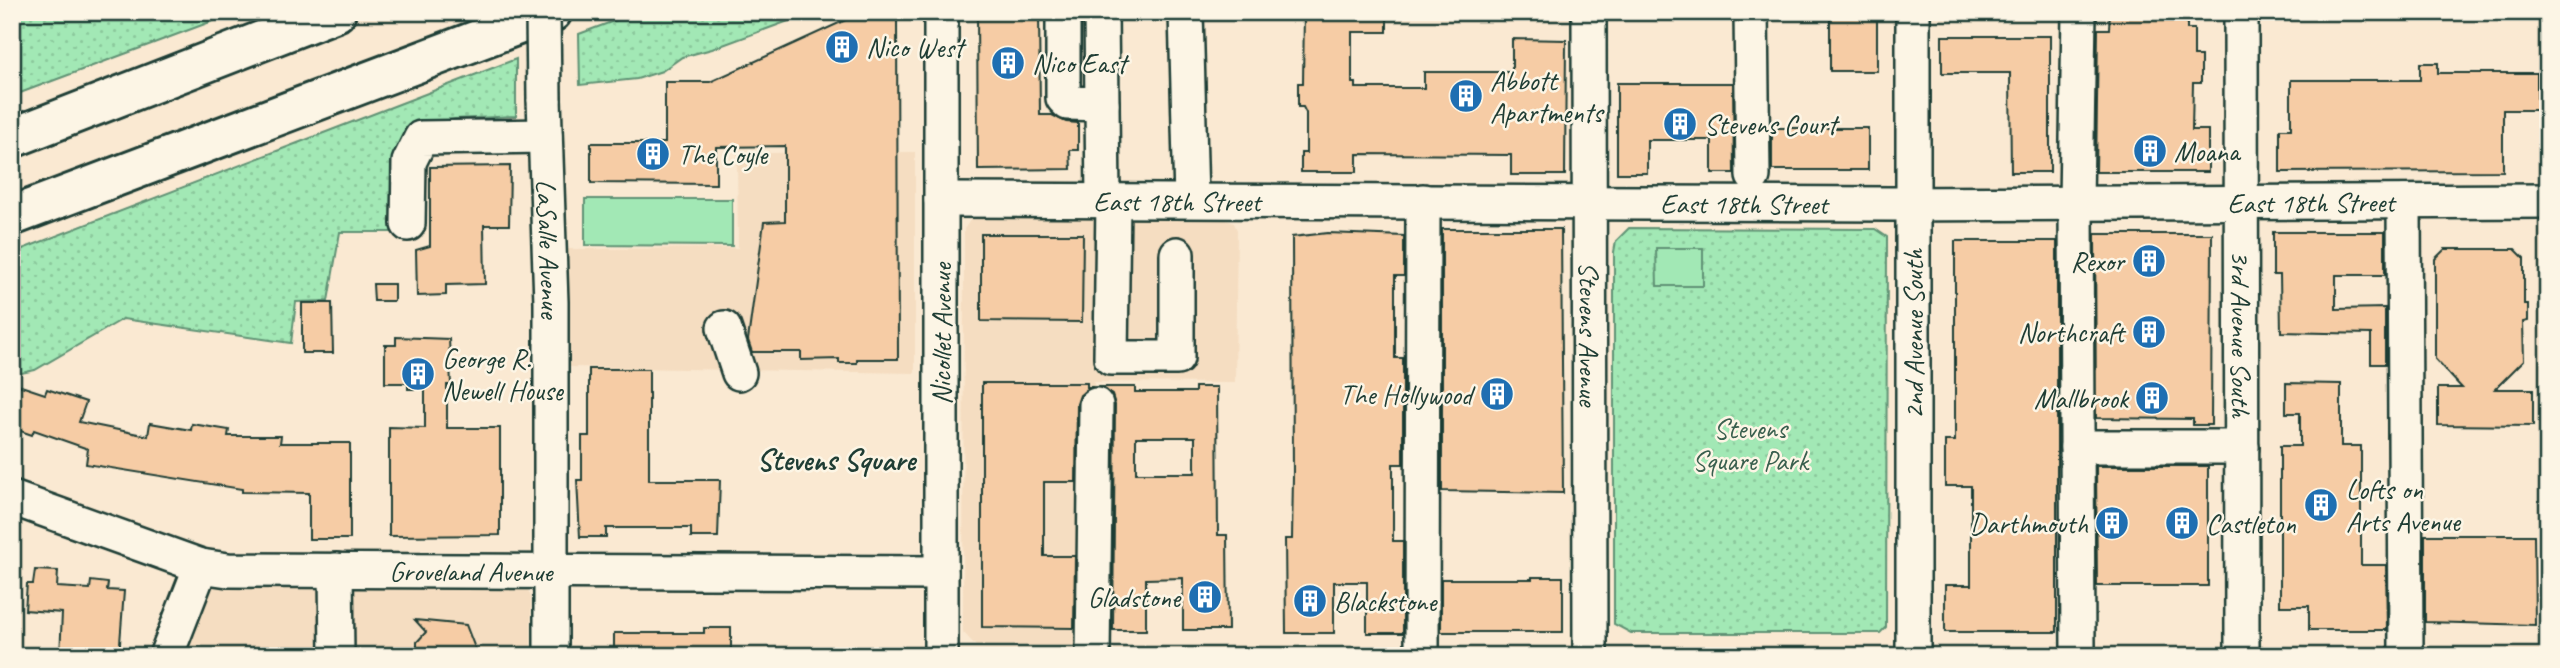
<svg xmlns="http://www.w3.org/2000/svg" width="2560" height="668" viewBox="0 0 2560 668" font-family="Caveat,sans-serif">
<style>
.built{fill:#f5ddc1}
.grass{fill:url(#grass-dots);stroke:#609274;stroke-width:2}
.garden{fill:#a2e8b5;stroke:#609274;stroke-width:2}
.building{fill:#f6cca5;stroke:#1f3d34;stroke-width:2;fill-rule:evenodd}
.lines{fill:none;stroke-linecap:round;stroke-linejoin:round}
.minor-casing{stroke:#1f3d34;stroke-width:38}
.highway-casing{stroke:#1f3d34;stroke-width:44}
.minor{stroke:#fcf5e5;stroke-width:33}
.highway{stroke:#fcf5e5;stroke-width:38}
.minor-bridge-casing{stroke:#1f3d34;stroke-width:38;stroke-linecap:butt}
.minor-bridge{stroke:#fcf5e5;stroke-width:33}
.labels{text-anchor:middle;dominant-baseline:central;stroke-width:5;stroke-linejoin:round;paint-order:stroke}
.poi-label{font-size:28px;fill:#1f3d34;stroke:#fcf5e5;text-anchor:start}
.street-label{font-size:28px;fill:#1f3d34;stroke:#fcf5e5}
.park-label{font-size:28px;fill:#395f4e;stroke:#fcf5e5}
.neighbourhood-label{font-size:30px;font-weight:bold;fill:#1f3d34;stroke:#fcf5e5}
</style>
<defs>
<pattern id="grass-dots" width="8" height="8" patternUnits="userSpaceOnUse" patternTransform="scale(1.75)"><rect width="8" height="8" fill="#a2e8b5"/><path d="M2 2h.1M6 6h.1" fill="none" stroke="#8bc89c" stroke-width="1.8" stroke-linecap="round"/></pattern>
</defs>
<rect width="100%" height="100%" fill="#fae9d2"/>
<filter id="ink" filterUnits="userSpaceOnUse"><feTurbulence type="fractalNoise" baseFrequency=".0143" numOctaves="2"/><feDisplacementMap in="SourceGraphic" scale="14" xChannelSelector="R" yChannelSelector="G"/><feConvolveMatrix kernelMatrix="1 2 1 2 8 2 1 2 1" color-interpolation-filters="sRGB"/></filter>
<g filter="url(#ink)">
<!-- built -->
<g class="built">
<path d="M 915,152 L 915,373 L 569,367 L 565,249 L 738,248 L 737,153 Z"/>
<path d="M 971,219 L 1223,219 L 1234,223 L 1237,230 L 1235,383 L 1094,382 L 1093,646 L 976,646 L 963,632 L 964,229 Z"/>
<path d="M 211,582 L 519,583 L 527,588 L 531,597 L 531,656 L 173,656 Z"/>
</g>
<!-- grass -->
<g class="grass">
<path d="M 12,12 L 237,12 L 12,96 Z"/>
<path d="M 638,12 L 813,12 L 712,49 L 682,57 L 662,71 L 637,79 L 580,85 L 579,34 Z"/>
<path d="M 516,59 L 516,116 L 455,119 L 425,126 L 398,232 L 340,232 L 328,301 L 296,302 L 291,343 L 123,319 L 35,370 L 12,375 L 12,253 Z"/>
<path d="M 1629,228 L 1875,229 L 1887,237 L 1886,627 L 1880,633 L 1631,633 L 1614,624 L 1614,252 L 1616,241 Z"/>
</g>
<!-- garden -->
<g class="garden">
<path d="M 585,199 L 732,199 L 732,246 L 585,245 Z"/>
<path d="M 1656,248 L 1703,248 L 1703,286 L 1657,286 Z"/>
</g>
<!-- building -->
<g class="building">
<path d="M 863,12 L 897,12 L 898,359 L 857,359 L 857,363 L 839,363 L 839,359 L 801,360 L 801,352 L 752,352 L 748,340 L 764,222 L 785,221 L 785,146 L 716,147 L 716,184 L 591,183 L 591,143 L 665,143 L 665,82 L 710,82 Z"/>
<path d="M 977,12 L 1039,12 L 1040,115 L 1052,115 L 1066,122 L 1078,123 L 1078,150 L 1070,150 L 1071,169 L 978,170 Z"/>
<path d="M 1304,12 L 1387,12 L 1387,32 L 1352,32 L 1352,83 L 1356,83 L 1356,88 L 1424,88 L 1424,72 L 1512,72 L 1512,39 L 1566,40 L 1565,175 L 1511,175 L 1511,155 L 1357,154 L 1357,172 L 1301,172 L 1301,153 L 1306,153 L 1306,113 L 1303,107 L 1298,107 L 1298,83 L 1303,83 Z"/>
<rect x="1830" y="12" width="47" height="59"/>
<path d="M 2110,12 L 2187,12 L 2187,29 L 2194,29 L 2194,56 L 2201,56 L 2201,83 L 2193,83 L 2192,130 L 2208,130 L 2208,172 L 2096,172 L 2098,29 L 2109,29 Z"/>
<path d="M 1942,36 L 2050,36 L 2050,172 L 2011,172 L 2010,73 L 1942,73 Z"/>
<path d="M 2420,63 L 2438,63 L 2438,73 L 2537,73 L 2537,110 L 2503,110 L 2503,171 L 2280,172 L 2280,129 L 2291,129 L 2291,80 L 2420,80 Z"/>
<path d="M 1617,83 L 1733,83 L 1734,173 L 1712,173 L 1712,140 L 1647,140 L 1647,173 L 1617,173 Z"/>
<rect x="1772" y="128" width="96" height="42"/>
<path d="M 510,166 L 509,225 L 484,225 L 485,284 L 446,285 L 446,295 L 417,296 L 416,250 L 430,246 L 430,167 Z"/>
<path d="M 1442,229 L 1561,229 L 1563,493 L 1442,491 Z"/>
<path d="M 2273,232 L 2385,232 L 2385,275 L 2336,275 L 2336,309 L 2385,308 L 2385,364 L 2371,364 L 2371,334 L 2281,332 L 2280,275 L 2273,275 Z"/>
<path d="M 1328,233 L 1404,236 L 1404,276 L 1395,276 L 1395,358 L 1403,358 L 1403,464 L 1393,464 L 1393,541 L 1403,541 L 1403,633 L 1367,633 L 1367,582 L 1334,582 L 1334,633 L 1286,633 L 1285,539 L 1292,539 L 1293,476 L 1292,237 Z"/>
<path d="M 981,234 L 1083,234 L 1082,322 L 981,321 Z"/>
<path d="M 2095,234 L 2212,234 L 2211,425 L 2193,425 L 2193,419 L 2096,418 Z"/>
<path d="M 1955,241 L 2057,241 L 2057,632 L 1945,632 L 1945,585 L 1971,585 L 1971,486 L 1945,486 L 1945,441 L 1955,441 Z"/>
<path d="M 2445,249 L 2515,249 L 2524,258 L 2524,304 L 2528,304 L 2528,321 L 2523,322 L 2524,360 L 2495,389 L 2533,389 L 2533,426 L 2438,425 L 2438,388 L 2462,388 L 2435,359 L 2435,259 Z"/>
<path d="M 373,284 L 394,284 L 394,301 L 374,301 Z"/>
<path d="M 302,303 L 332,303 L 333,353 L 302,353 Z"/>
<path d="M 396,337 L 449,339 L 451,385 L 447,385 L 447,428 L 500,428 L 500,535 L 389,536 L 389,427 L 425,428 L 425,389 L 408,389 L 408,383 L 385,383 L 385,345 L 396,345 Z"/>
<path d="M 589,369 L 649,369 L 649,480 L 720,480 L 718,537 L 691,537 L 691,528 L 606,528 L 606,537 L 580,537 L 577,480 L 582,480 L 582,436 L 589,436 Z"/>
<path d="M 12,383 L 45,394 L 47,389 L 86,402 L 79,422 L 148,436 L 150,423 L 191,430 L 192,424 L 229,430 L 228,436 L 281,436 L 280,443 L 350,443 L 350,539 L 309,539 L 309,493 L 242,492 L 242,489 L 86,464 L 88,449 L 34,430 L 32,435 L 12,428 Z"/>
<path d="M 982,383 L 1087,383 L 1087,387 L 1091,387 L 1080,395 L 1077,404 L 1076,482 L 1044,482 L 1044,556 L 1075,556 L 1074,628 L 982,627 Z"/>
<path d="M 2286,383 L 2341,384 L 2341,446 L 2361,446 L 2361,565 L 2386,565 L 2387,630 L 2309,630 L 2309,606 L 2280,606 L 2280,446 L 2300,446 L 2300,413 L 2286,413 Z"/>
<path d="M 1101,387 L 1135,387 L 1135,392 L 1195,392 L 1195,387 L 1217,387 L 1218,535 L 1227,535 L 1228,630 L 1183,630 L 1183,578 L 1146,579 L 1146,630 L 1113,630 L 1115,405 L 1112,395 ZM 1136,437 L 1195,437 L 1195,473 L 1136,473 Z"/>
<path d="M 2096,466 L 2208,466 L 2208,586 L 2097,586 Z"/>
<path d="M 2425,535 L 2534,535 L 2535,625 L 2425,622 Z"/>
<path d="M 35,570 L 58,571 L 57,587 L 90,589 L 91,581 L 108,583 L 107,590 L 124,591 L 119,656 L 60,656 L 62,613 L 25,610 L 27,584 L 33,584 Z"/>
<path d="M 1532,577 L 1563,577 L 1563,632 L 1441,632 L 1441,579 L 1532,579 Z"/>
<path d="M 415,620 L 466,625 L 478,656 L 417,656 L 417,642 L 426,632 Z"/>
<path d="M 704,628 L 731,628 L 731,655 L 646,656 L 646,651 L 614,651 L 614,633 L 704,633 Z"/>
</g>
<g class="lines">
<!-- minor casing -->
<g class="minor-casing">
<g id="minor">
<path d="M 941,12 L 941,656"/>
<path d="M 1101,12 L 1103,200"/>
<path d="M 1186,12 L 1191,200"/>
<path id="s1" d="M 1589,12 L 1590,656"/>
<path d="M 1751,12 L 1753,176"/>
<path d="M 1913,12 L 1913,656"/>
<path id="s2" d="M 2241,12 L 2242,656"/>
<path d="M 1063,19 L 1063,98 L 1068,103 L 1102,104"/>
<path id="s3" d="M 544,99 L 551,302 L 551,656"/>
<path id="s4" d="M 941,200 L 1893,204 L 2548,201"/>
<path d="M 1113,200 L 1111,358 L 1177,358 L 1177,254"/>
<path d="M 2404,202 L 2406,656"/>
<path d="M 408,224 L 409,162 L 421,138 L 545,136"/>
<path d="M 724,328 L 739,373"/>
<path d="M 2077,447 L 2242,447"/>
<path id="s5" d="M 12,498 L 201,566 L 228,570 L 941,573"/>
<path d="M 336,570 L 337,656"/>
<path d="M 166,656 L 201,566"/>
<path d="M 1093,656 L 1096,405"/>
<path d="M 1422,656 L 1423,201"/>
<path d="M 2078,656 L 2076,203 L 2079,12"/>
</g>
</g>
<!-- highway casing -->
<g class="highway-casing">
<g id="highway">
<path d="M 12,138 L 336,12"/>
<path d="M 12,216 L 552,12"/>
</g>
</g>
<!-- minor -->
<use href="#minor" class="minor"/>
<!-- highway -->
<use href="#highway" class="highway"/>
<!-- minor-bridge casing -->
<g class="minor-bridge-casing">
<path id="minor-bridge" d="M 543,12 L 544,99"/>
</g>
<!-- minor-bridge -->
<use href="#minor-bridge" class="minor-bridge"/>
</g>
</g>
<!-- icons -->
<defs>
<g id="building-disc" transform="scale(1.75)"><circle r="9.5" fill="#1f6fb2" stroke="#fcf5e5"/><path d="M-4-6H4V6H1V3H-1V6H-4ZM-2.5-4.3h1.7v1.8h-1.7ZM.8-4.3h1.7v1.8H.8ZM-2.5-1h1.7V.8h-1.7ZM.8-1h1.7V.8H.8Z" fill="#fff"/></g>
</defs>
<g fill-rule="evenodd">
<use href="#building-disc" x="842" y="47"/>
<use href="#building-disc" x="1008" y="63"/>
<use href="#building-disc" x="1466" y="96"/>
<use href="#building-disc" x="1680" y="124"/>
<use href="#building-disc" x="2150" y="151"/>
<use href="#building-disc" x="653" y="154"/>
<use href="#building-disc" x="2149" y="261"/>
<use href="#building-disc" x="2149" y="332"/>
<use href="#building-disc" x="418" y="374"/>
<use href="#building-disc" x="1497" y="394"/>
<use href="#building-disc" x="2152" y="398"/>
<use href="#building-disc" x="2321" y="505"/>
<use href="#building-disc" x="2112" y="523"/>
<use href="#building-disc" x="2182" y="523"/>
<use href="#building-disc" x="1205" y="597"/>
<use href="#building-disc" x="1310" y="601"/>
</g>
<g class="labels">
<!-- poi labels -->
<g class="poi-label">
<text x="866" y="47">Nico West</text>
<text x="1032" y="63">Nico East</text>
<text x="1490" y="80">Abbott<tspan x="1490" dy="32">Apartments</tspan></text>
<text x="1704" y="124">Stevens Court</text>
<text x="2174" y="151">Moana</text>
<text x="678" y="154">The Coyle</text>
<text x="2124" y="261" text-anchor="end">Rexor</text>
<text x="2124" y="332" text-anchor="end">Northcraft</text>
<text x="442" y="358">George R.<tspan x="442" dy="32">Newell House</tspan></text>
<text x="1472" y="394" text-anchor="end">The Hollywood</text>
<text x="2128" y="398" text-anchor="end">Mallbrook</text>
<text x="2346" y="489">Lofts on<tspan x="2346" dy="32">Arts Avenue</tspan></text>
<text x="2088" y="523" text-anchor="end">Darthmouth</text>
<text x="2206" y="523">Castleton</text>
<text x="1180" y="597" text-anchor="end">Gladstone</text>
<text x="1334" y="601">Blackstone</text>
</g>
<!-- street labels -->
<g class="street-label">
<text stroke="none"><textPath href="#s4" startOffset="236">East 18th Street</textPath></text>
<text stroke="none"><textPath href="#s4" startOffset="1370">East 18th Street</textPath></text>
<text stroke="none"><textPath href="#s4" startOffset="803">East 18th Street</textPath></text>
<text stroke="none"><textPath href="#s3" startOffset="150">LaSalle Avenue</textPath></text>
<text transform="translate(941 334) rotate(-90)">Nicollet Avenue</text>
<text stroke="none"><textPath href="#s1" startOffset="322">Stevens Avenue</textPath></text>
<text transform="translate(1913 334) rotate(-90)">2nd Avenue South</text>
<text stroke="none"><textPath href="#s2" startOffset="322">3rd Avenue South</textPath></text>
<text stroke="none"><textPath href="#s5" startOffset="471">Groveland Avenue</textPath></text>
</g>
<!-- park labels -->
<g class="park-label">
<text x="1750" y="428">Stevens<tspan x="1750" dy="32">Square Park</tspan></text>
</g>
<!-- neighbourhood labels -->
<g class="neighbourhood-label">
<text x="836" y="460">Stevens Square</text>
</g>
</g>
<!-- margin -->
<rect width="2560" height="668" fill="none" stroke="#fcf5e5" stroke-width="42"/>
<rect x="21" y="21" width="2518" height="626" fill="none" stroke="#1f3d34" stroke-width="2.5" filter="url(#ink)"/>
</svg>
